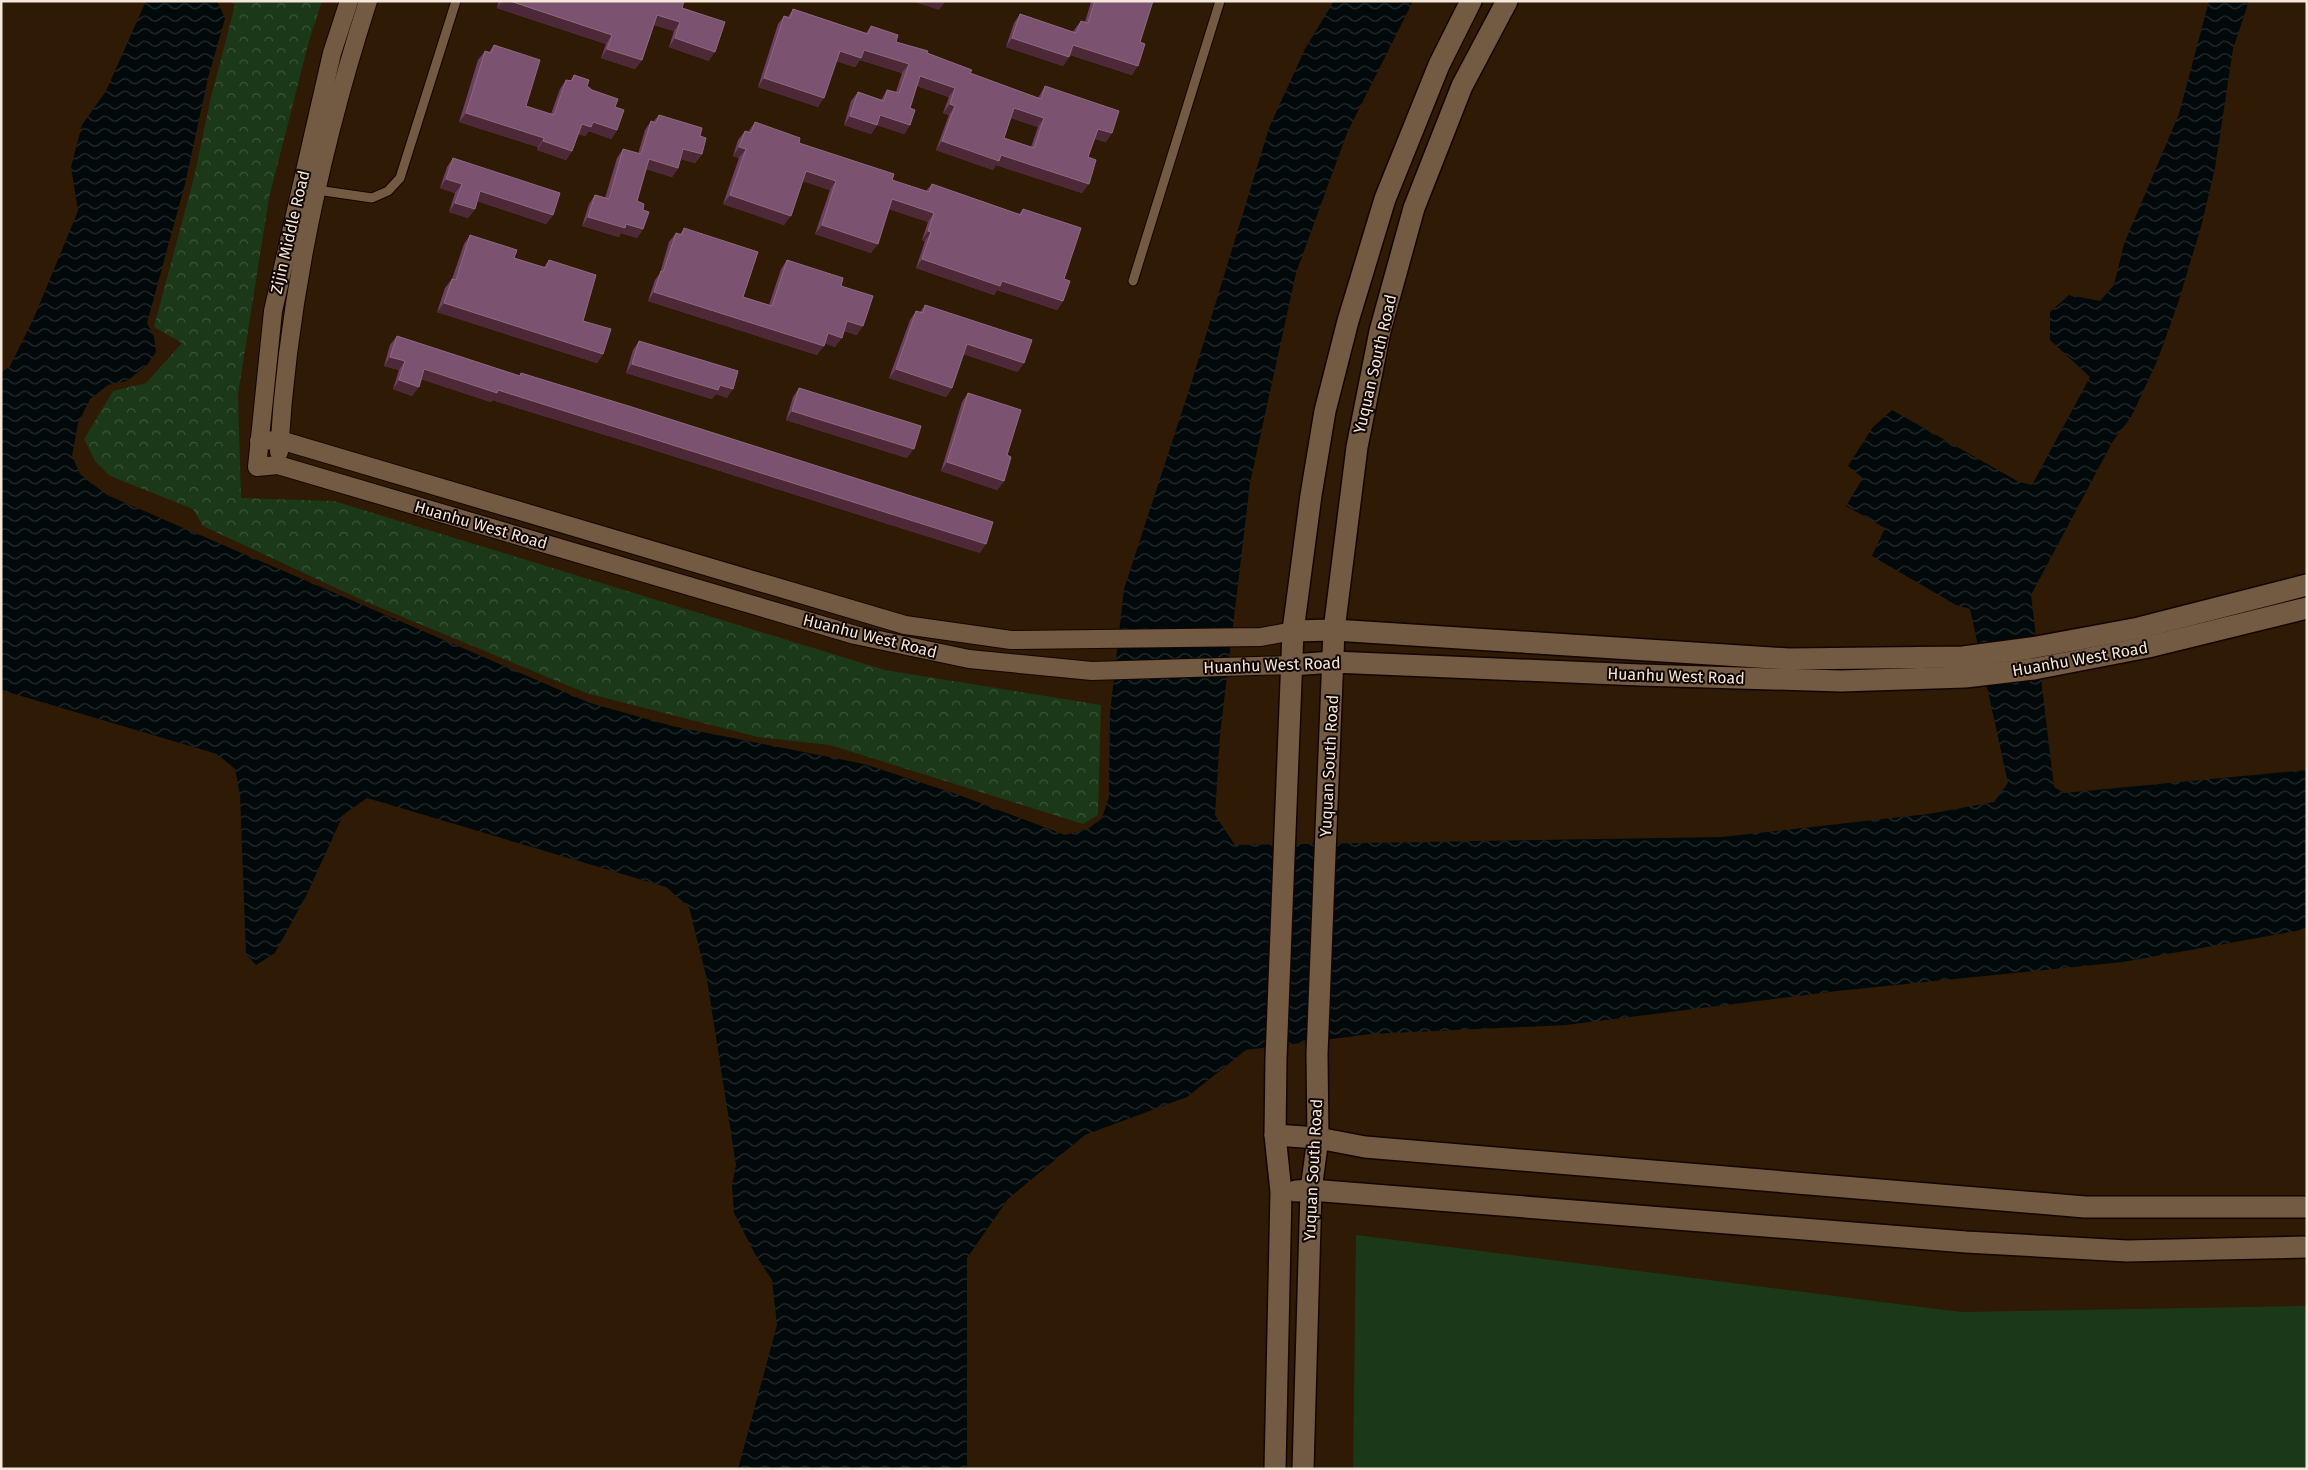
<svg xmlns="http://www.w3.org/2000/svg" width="2308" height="1470" viewBox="0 0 2308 1470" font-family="'Fira Sans',sans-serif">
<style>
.grass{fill:#1b3819}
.park{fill:url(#park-crowns)}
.water{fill:url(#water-waves)}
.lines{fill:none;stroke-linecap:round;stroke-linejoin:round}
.service-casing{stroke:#150500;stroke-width:11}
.minor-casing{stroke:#150500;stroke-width:20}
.tertiary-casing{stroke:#150500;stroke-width:24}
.service{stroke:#725a43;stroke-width:9}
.minor{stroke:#725a43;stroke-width:18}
.tertiary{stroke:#725a43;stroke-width:21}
.wall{fill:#6c4063;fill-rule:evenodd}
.shaded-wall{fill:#4d2938}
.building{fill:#7b5270;stroke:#8e6980;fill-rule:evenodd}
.labels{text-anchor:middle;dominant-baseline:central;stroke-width:4;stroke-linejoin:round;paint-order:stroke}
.street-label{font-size:16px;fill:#f5e7da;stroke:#100702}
</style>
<defs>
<pattern id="park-crowns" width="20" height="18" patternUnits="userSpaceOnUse" patternTransform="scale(1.25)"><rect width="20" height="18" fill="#1b3819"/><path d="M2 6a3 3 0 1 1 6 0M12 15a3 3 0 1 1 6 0" fill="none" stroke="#3d553a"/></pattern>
<pattern id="water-waves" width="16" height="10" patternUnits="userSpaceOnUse" patternTransform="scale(1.25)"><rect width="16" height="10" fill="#01090b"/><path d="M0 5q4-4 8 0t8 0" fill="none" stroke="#272d2e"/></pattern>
</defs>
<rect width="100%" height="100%" fill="#2e1a05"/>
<!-- grass -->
<path class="grass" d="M 1356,1235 L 1961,1312 L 2307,1306 L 2307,1469 L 1353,1469 Z"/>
<!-- park -->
<path class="park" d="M 230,1 L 322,1 L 309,41 L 269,198 L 238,394 L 241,498 L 334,501 L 885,670 L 1101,705 L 1098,815 L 1083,824 L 830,745 L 758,737 L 586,693 L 364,601 L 203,526 L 193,509 L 110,476 L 95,461 L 84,439 L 113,391 L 146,383 L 182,343 L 154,327 L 194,177 L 211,97 L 235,5 Z"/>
<!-- water -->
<path class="water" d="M 146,1 L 217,1 L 225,18 L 208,78 L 185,184 L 147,323 L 154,337 L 156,352 L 147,365 L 127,381 L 108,385 L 90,399 L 78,423 L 72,456 L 80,474 L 107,495 L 590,703 L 672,726 L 864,764 L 956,794 L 1065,835 L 1088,829 L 1102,818 L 1109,797 L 1110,713 L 1124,589 L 1191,384 L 1269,128 L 1305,49 L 1334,1 L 1413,1 L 1347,133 L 1296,273 L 1250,483 L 1220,735 L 1215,815 L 1235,845 L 1722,837 L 1928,814 L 1994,802 L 2008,783 L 1970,609 L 1956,605 L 1872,556 L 1885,528 L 1846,506 L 1863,478 L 1848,466 L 1873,427 L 1892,410 L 2019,482 L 2032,485 L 2090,377 L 2050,340 L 2050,312 L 2069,295 L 2100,301 L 2114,285 L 2124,244 L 2179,114 L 2209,1 L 2249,1 L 2233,49 L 2215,168 L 2201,227 L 2178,303 L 2158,359 L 2131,417 L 2113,441 L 2031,595 L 2054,787 L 2064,793 L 2307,770 L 2307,929 L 2123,962 L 1837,991 L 1566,1025 L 1370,1034 L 1246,1050 L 1187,1097 L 1085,1135 L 1008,1199 L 967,1258 L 967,1469 L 738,1469 L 777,1325 L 772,1280 L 755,1254 L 734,1213 L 732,1185 L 736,1165 L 707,980 L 689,907 L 666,887 L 367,798 L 343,815 L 307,894 L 275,953 L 256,965 L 246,954 L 240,794 L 235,769 L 217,754 L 1,690 L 1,373 L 10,366 L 33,320 L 78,211 L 71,167 L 82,125 L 106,91 Z"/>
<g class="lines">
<!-- service casing -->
<g class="service-casing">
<g id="service">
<path d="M 317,190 L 372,198 L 388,191 L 400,178 L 456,1"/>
<path d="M 1133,281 L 1220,1"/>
</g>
</g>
<!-- minor casing -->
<g class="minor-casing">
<g id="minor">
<path d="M 349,1 L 332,53 L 273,311 L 257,467 L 278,465 L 855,635 L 969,659 L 1092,671 L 1292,665"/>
<path d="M 259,441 L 280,440 L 905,625 L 1011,640 L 1261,637 L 1293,631"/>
<path d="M 279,452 C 288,299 321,147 368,1"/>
</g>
</g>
<!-- tertiary casing -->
<g class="tertiary-casing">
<g id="tertiary">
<path d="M 1293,631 L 1334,630 L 1789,659 L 1963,657 L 2031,648 L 2139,628 L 2307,585"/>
<path d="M 1292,665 L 1333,662 L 1640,675 L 1841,681 L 1965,677 L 2034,669 L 2148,647 L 2307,608"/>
<path d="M 1275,1135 L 1318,1138 L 1365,1147 L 2085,1207 L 2307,1207"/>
<path d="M 1296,1191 L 1311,1190 L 1966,1242 L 2127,1251 L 2307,1247"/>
<path d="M 1275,1469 L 1281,1192 L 1275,1135 L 1276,1058 L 1293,631 L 1311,495 L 1325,411 L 1348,321 L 1385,199 L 1439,65 L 1471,1"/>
<path d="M 1303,1469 L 1311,1190 L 1318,1138 L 1317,1054 L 1334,630 L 1357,447 L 1380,331 L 1414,208 L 1462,86 L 1507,1"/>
</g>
</g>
<!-- service -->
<use href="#service" class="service"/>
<!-- minor -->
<use href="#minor" class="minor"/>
<!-- tertiary -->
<use href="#tertiary" class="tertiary"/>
</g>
<!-- wall -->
<g class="wall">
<path d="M 499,1 L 684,1 L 682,8 L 709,61 L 669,47 L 674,31 L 654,25 L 642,60 L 635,69 L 601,58 L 606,44 L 497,8 Z"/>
<path d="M 1089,1 L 1153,1 L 1140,42 L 1132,75 L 1070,55 L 1063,66 L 1006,47 L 1014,23 L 1020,14 L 1073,32 L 1074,30 L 1081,21 L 1085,22 L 1091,2 Z"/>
<path d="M 793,9 L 866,33 L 871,26 L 896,42 L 927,53 L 970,73 L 1038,98 L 1045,86 L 1106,142 L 1095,139 L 1088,157 L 1082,193 L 996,165 L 993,170 L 936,150 L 949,115 L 943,113 L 949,97 L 917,86 L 910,108 L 910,125 L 904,134 L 877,125 L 871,134 L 844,125 L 851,101 L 858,92 L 881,100 L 887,90 L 896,92 L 902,73 L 860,60 L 855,67 L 836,61 L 818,107 L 758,87 L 778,24 L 784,16 L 788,17 ZM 1011,118 L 1038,127 L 1031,147 L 1004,138 Z"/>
<path d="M 494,45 L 526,106 L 551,114 L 560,89 L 566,80 L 570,81 L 574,75 L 587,86 L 615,107 L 617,130 L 611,139 L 589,131 L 585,136 L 578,134 L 572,151 L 566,160 L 537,150 L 538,147 L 459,122 L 478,60 L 485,51 L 489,52 Z"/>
<path d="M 659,115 L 700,136 L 702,154 L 695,163 L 681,159 L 678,168 L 672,177 L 646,169 L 637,201 L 643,210 L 643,229 L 637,238 L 621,233 L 619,237 L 582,226 L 589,204 L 595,195 L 605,198 L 617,158 L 623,149 L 638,154 L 645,130 L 651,121 L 653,122 Z"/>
<path d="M 755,122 L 799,143 L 892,180 L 926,191 L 932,184 L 1019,214 L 1023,209 L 1064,279 L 1063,301 L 1057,310 L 997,290 L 994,295 L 916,268 L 925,241 L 922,240 L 928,222 L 889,209 L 871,253 L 815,234 L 830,190 L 803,181 L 784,225 L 723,204 L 739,158 L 733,156 L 738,140 L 745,131 L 748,132 Z"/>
<path d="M 453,158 L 553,215 L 546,224 L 477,201 L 475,209 L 468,218 L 449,212 L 455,193 L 440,188 L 447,167 Z"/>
<path d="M 684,228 L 743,297 L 769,305 L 781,269 L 787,260 L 841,286 L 857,335 L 844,331 L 835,347 L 824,343 L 817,355 L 648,301 L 655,280 L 660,273 L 669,242 L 676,233 L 680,234 Z"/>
<path d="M 470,235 L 514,258 L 544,267 L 549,260 L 583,321 L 603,354 L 597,363 L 437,312 L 445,288 L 452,279 L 464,244 Z"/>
<path d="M 925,305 L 1018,372 L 963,354 L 952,388 L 946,397 L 889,378 L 910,320 L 916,311 L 920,312 Z"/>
<path d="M 397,336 L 519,376 L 521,373 L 980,553 L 638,445 L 492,400 L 491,402 L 421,379 L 412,396 L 393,389 L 399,370 L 384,366 L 390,345 Z"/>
<path d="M 639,341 L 727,398 L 716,394 L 712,399 L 626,373 L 633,350 Z"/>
<path d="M 799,388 L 907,458 L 786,420 L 793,397 Z"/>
<path d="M 968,393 L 1007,455 L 1004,481 L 997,490 L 941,471 L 962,402 Z"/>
</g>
<!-- shaded-wall -->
<g class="shaded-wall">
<path d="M 502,1 L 510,1 L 612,35 L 606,44 L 497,8 Z"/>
<path d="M 911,1 L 945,2 L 939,10 Z"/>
<path d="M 657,15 L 680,22 L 674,31 L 651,24 Z"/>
<path d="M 675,38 L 715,52 L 709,61 L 669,47 Z"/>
<path d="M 1012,38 L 1069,57 L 1063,66 L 1006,47 Z"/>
<path d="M 1073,45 L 1138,66 L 1132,75 L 1067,54 Z"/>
<path d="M 607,49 L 642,60 L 635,69 L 601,58 Z"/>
<path d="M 864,50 L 909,64 L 902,73 L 860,60 L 855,67 L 833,60 L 840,51 Z"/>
<path d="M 920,76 L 955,88 L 949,97 L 914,85 Z"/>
<path d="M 764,78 L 824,98 L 818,107 L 758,87 Z"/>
<path d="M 950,104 L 955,106 L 949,115 L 943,113 Z"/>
<path d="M 1014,108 L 1044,118 L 1038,127 L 1008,117 Z"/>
<path d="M 466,113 L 544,138 L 538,147 L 459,122 Z"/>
<path d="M 880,115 L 910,125 L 904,134 L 877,125 L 871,134 L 844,125 L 850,116 Z"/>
<path d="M 593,122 L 617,130 L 611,139 L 589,131 L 585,136 L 575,133 L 582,124 Z"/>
<path d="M 1098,129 L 1112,133 L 1106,142 L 1092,138 Z"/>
<path d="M 543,141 L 572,151 L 566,160 L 537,150 Z"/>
<path d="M 942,141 L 1001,155 L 1089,184 L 1082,193 L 996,165 L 993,170 L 936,150 Z"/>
<path d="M 739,147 L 746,149 L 739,158 L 733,156 Z"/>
<path d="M 683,149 L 702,154 L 695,163 L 677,158 Z"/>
<path d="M 649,159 L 678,168 L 672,177 L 643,168 Z"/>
<path d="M 806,171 L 836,181 L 830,190 L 800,180 Z"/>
<path d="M 446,179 L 462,184 L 455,193 L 440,188 Z"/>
<path d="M 480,191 L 553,215 L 546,224 L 474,200 Z"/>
<path d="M 730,195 L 791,216 L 784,225 L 723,204 Z"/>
<path d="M 892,199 L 934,213 L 928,222 L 886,208 Z"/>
<path d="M 455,203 L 475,209 L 468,218 L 449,212 Z"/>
<path d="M 588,217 L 626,224 L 643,229 L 637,238 L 621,233 L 619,237 L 582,226 Z"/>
<path d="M 822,225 L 878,244 L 871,253 L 815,234 Z"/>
<path d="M 928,231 L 931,232 L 925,241 L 922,240 Z"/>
<path d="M 922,259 L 1002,281 L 1063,301 L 1057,310 L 997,290 L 994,295 L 916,268 Z"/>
<path d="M 654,292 L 824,346 L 817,355 L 648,301 Z"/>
<path d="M 444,303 L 603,354 L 597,363 L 437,312 Z"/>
<path d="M 847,321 L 863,326 L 857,335 L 841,330 Z"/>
<path d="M 828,333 L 842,338 L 835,347 L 821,342 Z"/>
<path d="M 967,344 L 1024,363 L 1018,372 L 960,353 Z"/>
<path d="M 390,357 L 405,361 L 399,370 L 384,366 Z"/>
<path d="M 632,364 L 720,385 L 733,389 L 727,398 L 716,394 L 712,399 L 626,373 Z"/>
<path d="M 424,369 L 498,390 L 644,436 L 986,544 L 980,553 L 638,445 L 492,400 L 491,402 L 418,378 Z"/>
<path d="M 896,369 L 952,388 L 946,397 L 889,378 Z"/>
<path d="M 399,380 L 419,387 L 412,396 L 393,389 Z"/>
<path d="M 792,411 L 914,449 L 907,458 L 786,420 Z"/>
<path d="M 947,462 L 1004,481 L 997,490 L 941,471 Z"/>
</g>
<!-- building -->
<g class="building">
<path d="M 510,1 L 684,1 L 682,8 L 725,22 L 715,52 L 675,38 L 680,22 L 657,15 L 642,60 L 607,49 L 612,35 Z"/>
<path d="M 1095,1 L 1153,1 L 1140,42 L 1145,44 L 1138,66 L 1073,45 L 1069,57 L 1012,38 L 1020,14 L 1076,33 L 1081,21 L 1088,23 Z"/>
<path d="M 793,9 L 868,34 L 871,26 L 898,35 L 896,42 L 928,51 L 927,53 L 972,70 L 970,73 L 1041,99 L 1045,86 L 1119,111 L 1112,133 L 1098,129 L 1088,157 L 1096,160 L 1089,184 L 1001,155 L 999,161 L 942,141 L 955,106 L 950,104 L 955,88 L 920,76 L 910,108 L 915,110 L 910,125 L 880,115 L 877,125 L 850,116 L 858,92 L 884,101 L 887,90 L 899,93 L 909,64 L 864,50 L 861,58 L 840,51 L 824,98 L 764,78 L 784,16 L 790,18 ZM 1014,108 L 1044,118 L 1034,148 L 1004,138 Z"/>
<path d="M 494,45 L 540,60 L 526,106 L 554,115 L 566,80 L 572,81 L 574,75 L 589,80 L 587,86 L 592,90 L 618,99 L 615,107 L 624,110 L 617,130 L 593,122 L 591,127 L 582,124 L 572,151 L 543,141 L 544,138 L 466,113 L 485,51 L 491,53 Z"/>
<path d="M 659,115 L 702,128 L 700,136 L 706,138 L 702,154 L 683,149 L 678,168 L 649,159 L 637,201 L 644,204 L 643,210 L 649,212 L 643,229 L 626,224 L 625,228 L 588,217 L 595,195 L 609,199 L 623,149 L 641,154 L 651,121 L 656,123 Z"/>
<path d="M 755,122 L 800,138 L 799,143 L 894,174 L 892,180 L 929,192 L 932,184 L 1021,215 L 1023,209 L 1081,228 L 1064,279 L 1070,281 L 1063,301 L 1002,281 L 1000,286 L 922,259 L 931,232 L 928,231 L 934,213 L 892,199 L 878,244 L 822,225 L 836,181 L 806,171 L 791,216 L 730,195 L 746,149 L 739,147 L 745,131 L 751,133 Z"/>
<path d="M 453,158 L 560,193 L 553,215 L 480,191 L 475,209 L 455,203 L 462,184 L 446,179 Z"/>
<path d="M 684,228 L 758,252 L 743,297 L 772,306 L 787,260 L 843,278 L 841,286 L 873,296 L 863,326 L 847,321 L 842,338 L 828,333 L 824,346 L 654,292 L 661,271 L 663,272 L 676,233 L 682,235 Z"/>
<path d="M 470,235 L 517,250 L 514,258 L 546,268 L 549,260 L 596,275 L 583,321 L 611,329 L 603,354 L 444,303 L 452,279 L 456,280 Z"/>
<path d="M 925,305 L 1032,340 L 1024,363 L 967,344 L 952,388 L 896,369 L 916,311 L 923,313 Z"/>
<path d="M 397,336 L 520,376 L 521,373 L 635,408 L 993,522 L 986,544 L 644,436 L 498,390 L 497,393 L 424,369 L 419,387 L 399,380 L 405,361 L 390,357 Z"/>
<path d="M 639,341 L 738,371 L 733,389 L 720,385 L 718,390 L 632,364 Z"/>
<path d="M 799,388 L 921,426 L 914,449 L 792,411 Z"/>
<path d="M 968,393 L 1021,410 L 1007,455 L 1011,457 L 1004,481 L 947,462 Z"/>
</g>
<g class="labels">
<!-- street labels -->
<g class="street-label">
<text transform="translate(290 232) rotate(-77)">Zijin Middle Road</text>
<text transform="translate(1375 364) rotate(-77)">Yuquan South Road</text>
<text transform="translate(481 525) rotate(16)">Huanhu West Road</text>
<text transform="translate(870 636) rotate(14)">Huanhu West Road</text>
<text transform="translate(2080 659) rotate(-10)">Huanhu West Road</text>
<text transform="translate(1272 665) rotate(-2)">Huanhu West Road</text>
<text transform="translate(1676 676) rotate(2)">Huanhu West Road</text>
<text transform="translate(1329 766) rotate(-87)">Yuquan South Road</text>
<text transform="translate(1313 1170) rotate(-87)">Yuquan South Road</text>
</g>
</g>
<!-- border -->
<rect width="2308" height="1470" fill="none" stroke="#f5e7da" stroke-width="5"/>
</svg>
